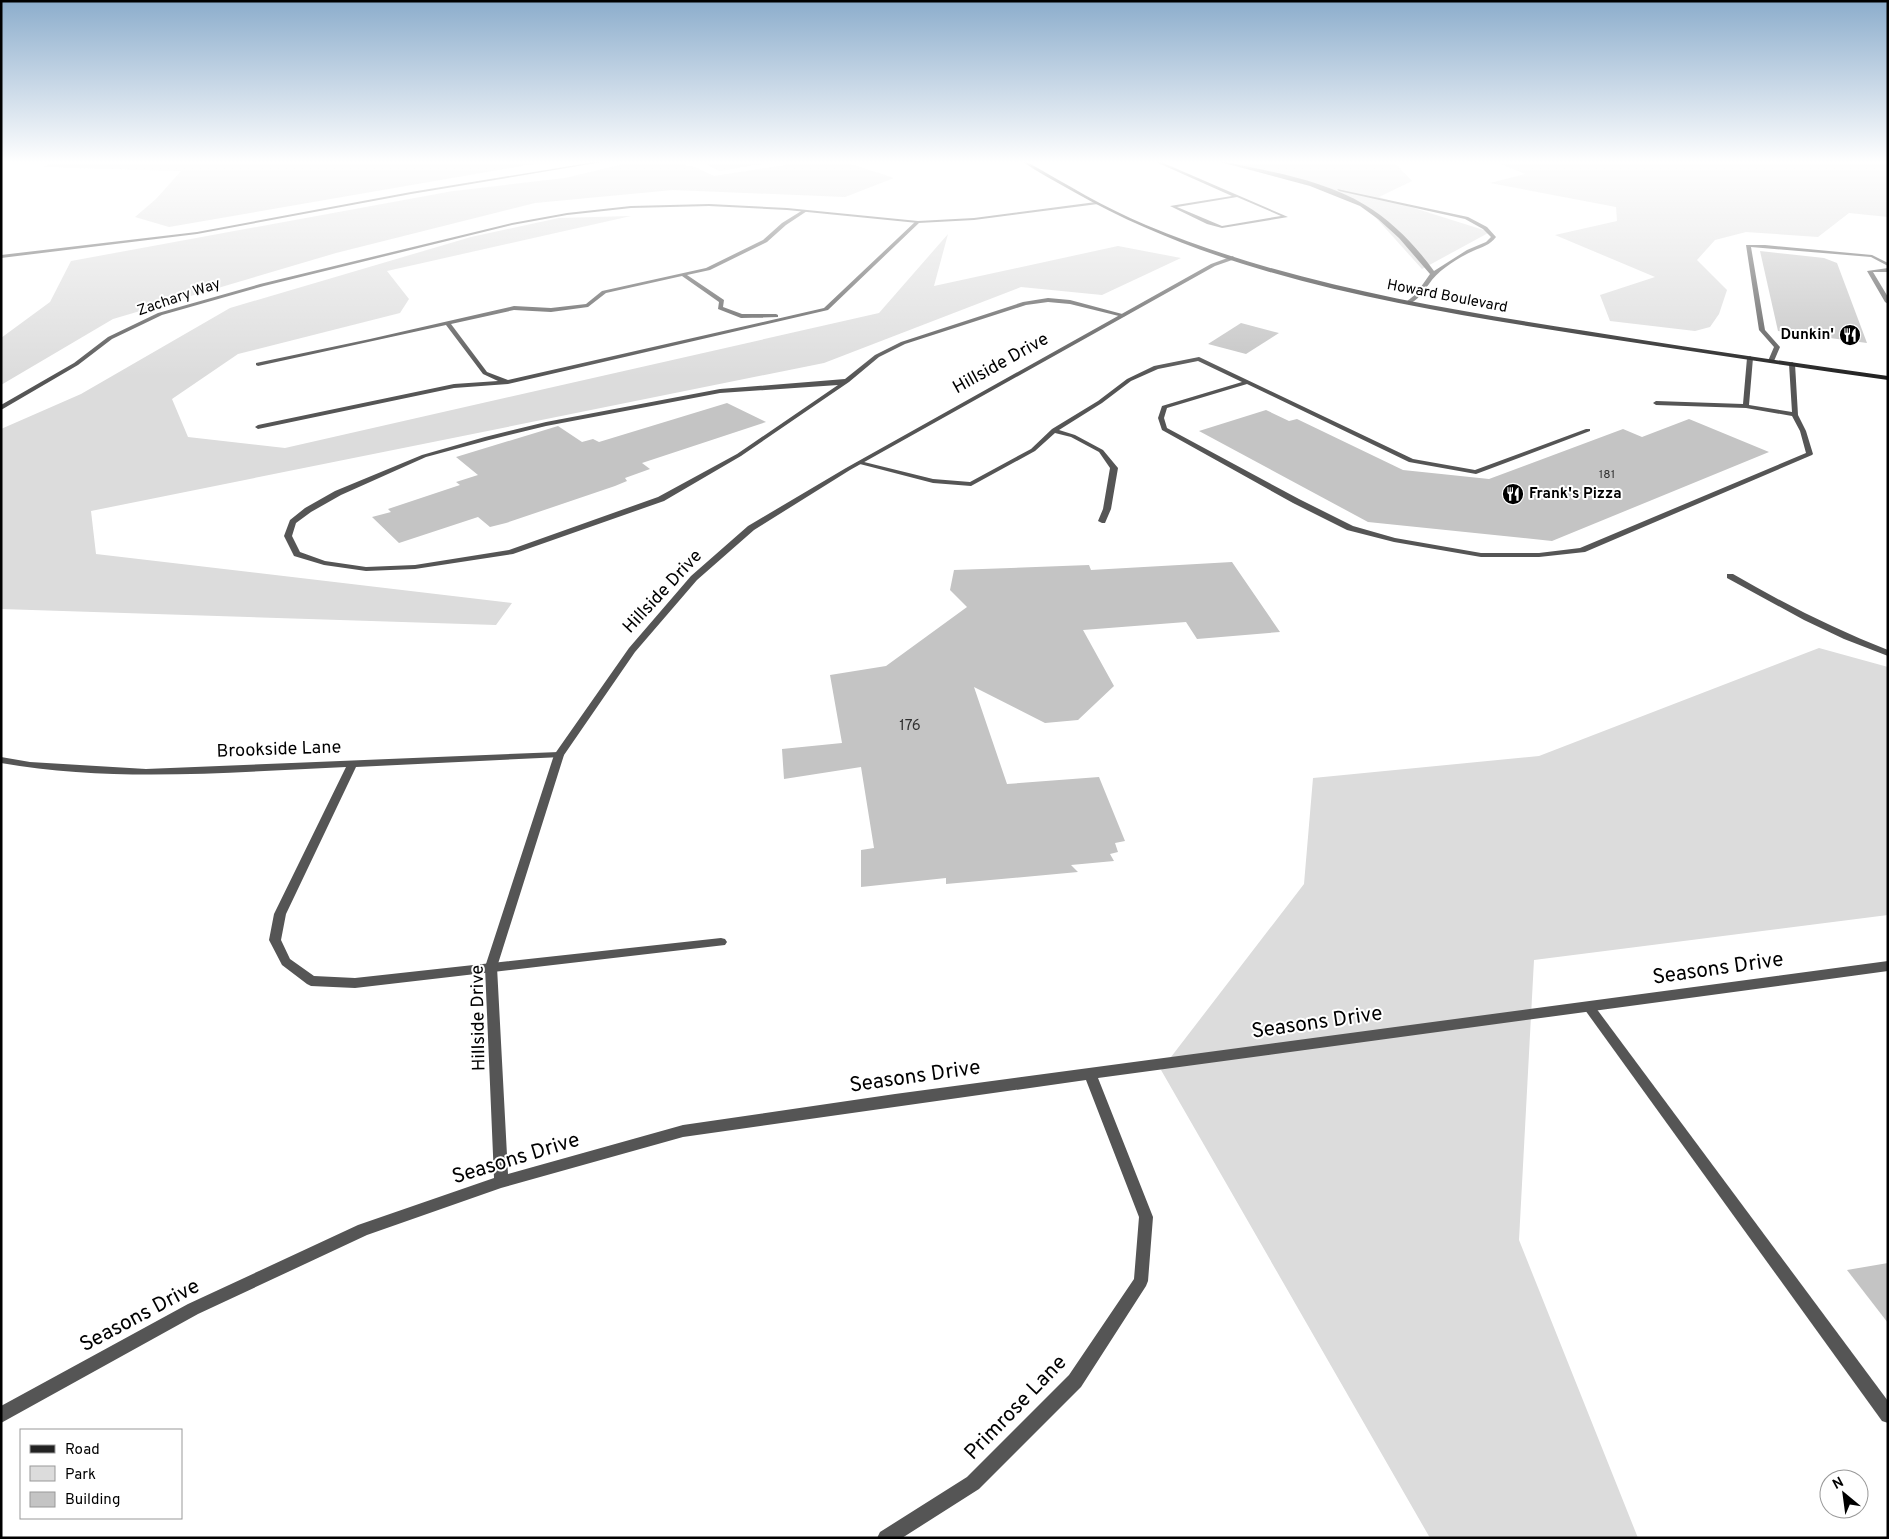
<svg xmlns="http://www.w3.org/2000/svg" width="1889" height="1539" viewBox="0 0 1889 1539" font-family="Overpass,sans-serif">
<style>
.green{fill:#dcdcdc}
.building{fill:#c4c4c4}
.lines{fill:none;stroke-linecap:round;stroke-linejoin:round}
.service{fill:#555;fill-rule:evenodd}
.minor{fill:#555;fill-rule:evenodd}
.secondary{fill:#222;fill-rule:evenodd}
.labels{text-anchor:middle;dominant-baseline:central;stroke-width:4;stroke-linejoin:round;paint-order:stroke}
.far-number-label{font-size:12px;fill:#313131}
.far-street-label{font-size:15px;fill:#000;stroke:#fff}
.far-poi-label{font-size:15px;font-weight:bold;fill:#000;stroke:#fff;text-anchor:end}
.number-label{font-size:15px;fill:#313131}
.street-label{font-size:18px;fill:#000;stroke:#fff}
.near-street-label{font-size:21px;fill:#000;stroke:#fff}
</style>
<rect width="100%" height="100%" fill="#fff"/>
<!-- green -->
<g class="green">
<path d="M 51,162 L 545,162 L 169,227 L 135,217 L 156,199 L 181,171 L 44,167 Z"/>
<path d="M 632,162 L 671,162 L 695,167 L 714,176 L 804,162 L 845,162 L 894,178 L 845,197 L 673,190 L 535,203 L 336,253 L 113,319 L 1,385 L 1,338 L 50,302 L 71,261 L 453,191 L 565,178 Z"/>
<path d="M 702,162 L 774,162 L 719,171 Z"/>
<path d="M 1218,162 L 1394,162 L 1412,181 L 1379,197 L 1490,232 L 1422,269 L 1368,209 L 1318,187 Z"/>
<path d="M 1496,162 L 1888,162 L 1888,217 L 1849,213 L 1818,237 L 1746,232 L 1715,240 L 1697,260 L 1727,290 L 1719,314 L 1710,327 L 1695,331 L 1610,321 L 1600,295 L 1655,277 L 1555,235 L 1617,221 L 1616,207 L 1490,183 L 1525,174 Z"/>
<path d="M 631,216 L 387,271 L 409,299 L 400,313 L 238,354 L 172,399 L 188,437 L 285,448 L 879,313 L 948,234 L 934,286 L 1118,246 L 1181,258 L 1102,295 L 1021,287 L 824,363 L 91,511 L 96,554 L 512,603 L 496,625 L 1,609 L 1,429 L 81,394 L 230,308 L 471,237 L 559,218 Z"/>
<path d="M 1819,648 L 1888,667 L 1888,915 L 1534,960 L 1519,1240 L 1638,1538 L 1430,1538 L 1161,1070 L 1304,884 L 1313,778 L 1539,756 Z"/>
</g>
<!-- building -->
<g class="building">
<path d="M 1760,251 L 1824,258 L 1837,263 L 1867,343 L 1778,331 Z"/>
<path d="M 1241,323 L 1279,333 L 1246,354 L 1208,344 Z"/>
<path d="M 727,403 L 766,422 L 642,463 L 650,469 L 625,478 L 627,481 L 615,486 L 506,523 L 490,527 L 478,517 L 399,543 L 372,517 L 391,512 L 388,509 L 460,485 L 456,482 L 478,475 L 456,457 L 558,426 L 582,442 L 593,439 L 599,442 Z"/>
<path d="M 1266,410 L 1289,421 L 1297,419 L 1403,470 L 1489,479 L 1623,429 L 1642,437 L 1689,419 L 1769,452 L 1552,541 L 1368,522 L 1199,431 Z"/>
<path d="M 1232,562 L 1280,632 L 1197,639 L 1186,622 L 1083,630 L 1114,686 L 1078,720 L 1045,723 L 974,687 L 1007,784 L 1099,777 L 1125,841 L 1115,843 L 1118,852 L 1110,854 L 1114,861 L 1071,865 L 1078,872 L 946,884 L 946,878 L 861,887 L 861,850 L 874,848 L 861,767 L 784,779 L 782,749 L 842,743 L 830,675 L 886,666 L 967,607 L 950,590 L 954,570 L 1089,565 L 1091,570 Z"/>
<path d="M 1888,1263 L 1888,1323 L 1847,1270 Z"/>
</g>
<g class="lines">
<!-- service -->
<g class="service">
<path d="M 1156,162 L 1161,162 L 1288,217 L 1222,228 L 1207,224 L 1170,206 L 1232,196 ZM 1237,197 L 1281,216 L 1222,226 L 1177,207 Z"/>
<path d="M 803,210 L 807,211 L 786,225 L 767,242 L 710,270 L 687,275 L 724,300 L 723,307 L 742,314 L 776,314 L 778,315 L 778,317 L 741,318 L 718,309 L 719,302 L 682,276 L 606,293 L 588,307 L 551,312 L 514,310 L 451,324 L 487,372 L 508,380 L 824,308 L 916,221 L 920,222 L 828,310 L 508,384 L 454,388 L 258,429 L 255,427 L 258,425 L 454,384 L 498,381 L 483,374 L 446,325 L 258,366 L 256,365 L 256,363 L 370,339 L 514,306 L 551,308 L 586,304 L 602,291 L 706,268 L 763,240 L 782,223 Z"/>
<path d="M 1746,245 L 1765,245 L 1872,255 L 1888,263 L 1888,266 L 1871,257 L 1751,247 L 1765,330 L 1780,347 L 1774,361 L 1771,363 L 1768,361 L 1774,347 L 1759,330 Z"/>
<path d="M 1888,268 L 1888,272 L 1873,272 L 1888,297 L 1888,304 L 1885,302 L 1867,271 Z"/>
<path d="M 1048,298 L 1070,300 L 1126,315 L 1123,317 L 1070,304 L 1048,302 L 1026,305 L 905,344 L 879,357 L 849,382 L 741,456 L 664,501 L 513,554 L 415,569 L 366,571 L 324,565 L 294,556 L 284,536 L 290,520 L 305,508 L 335,491 L 422,455 L 485,437 L 546,422 L 720,389 L 845,379 L 875,355 L 901,342 L 1023,302 ZM 838,385 L 737,454 L 658,497 L 509,550 L 415,565 L 366,567 L 325,561 L 300,552 L 292,536 L 296,523 L 311,512 L 341,495 L 426,457 L 489,440 L 546,426 L 720,393 Z"/>
<path d="M 1750,356 L 1753,358 L 1749,405 L 1792,412 L 1789,364 L 1792,362 L 1795,364 L 1798,415 L 1806,431 L 1813,454 L 1812,455 L 1585,552 L 1539,557 L 1481,557 L 1394,542 L 1347,530 L 1293,503 L 1162,430 L 1158,418 L 1162,406 L 1242,382 L 1198,361 L 1158,369 L 1131,381 L 1102,403 L 1059,430 L 1075,435 L 1103,450 L 1118,468 L 1111,509 L 1105,523 L 1102,523 L 1098,521 L 1103,509 L 1110,468 L 1099,452 L 1071,437 L 1055,433 L 1035,451 L 971,486 L 933,483 L 856,463 L 860,461 L 933,479 L 970,482 L 1031,449 L 1052,429 L 1098,401 L 1127,379 L 1154,366 L 1199,357 L 1413,459 L 1475,470 L 1586,429 L 1590,429 L 1590,431 L 1476,474 L 1409,462 L 1247,384 L 1167,408 L 1164,418 L 1167,428 L 1299,499 L 1353,526 L 1395,538 L 1481,553 L 1539,553 L 1580,548 L 1806,453 L 1800,431 L 1792,416 L 1746,408 L 1656,405 L 1653,403 L 1656,401 L 1743,404 L 1747,358 Z"/>
<path d="M 1727,574 L 1733,574 C 1783,603 1834,629 1888,650 L 1888,656 L 1844,639 L 1804,620 L 1727,578 Z"/>
<path d="M 559,752 L 562,753 L 564,755 L 562,757 L 356,767 L 286,914 L 281,940 L 290,959 L 314,976 L 355,978 L 721,938 L 725,939 L 727,942 L 725,945 L 355,988 L 311,986 L 307,984 L 282,965 L 269,940 L 274,914 L 346,767 C 232,772 115,783 1,763 L 1,757 L 30,762 L 146,769 Z"/>
<path d="M 1589,1002 L 1593,1004 L 1888,1401 L 1888,1423 L 1882,1421 L 1585,1010 L 1583,1007 L 1585,1004 Z"/>
</g>
<!-- minor -->
<g class="minor">
<path d="M 595,162 L 602,162 L 411,194 L 197,234 L 1,258 L 1,255 L 197,232 L 411,192 Z"/>
<path d="M 1221,162 L 1226,162 C 1272,172 1324,180 1365,205 C 1392,221 1416,246 1434,271 L 1467,250 L 1486,242 L 1491,237 L 1483,229 L 1465,219 L 1339,191 L 1337,189 L 1468,217 L 1487,227 L 1496,237 C 1490,245 1482,247 1473,251 C 1458,258 1438,270 1429,284 C 1423,291 1416,304 1406,304 L 1406,302 L 1416,294 L 1430,274 L 1399,238 L 1378,219 L 1360,206 L 1310,186 Z"/>
<path d="M 1096,202 L 1098,204 L 974,220 L 918,223 L 787,210 L 709,206 L 631,208 L 567,215 L 512,225 L 264,286 L 162,315 L 112,339 L 78,365 L 1,410 L 1,405 L 74,363 L 108,337 L 158,313 L 260,284 L 512,223 L 567,213 L 631,206 L 709,204 L 787,208 L 918,221 L 974,218 Z"/>
<path d="M 1233,256 L 1235,259 L 1215,266 L 850,470 L 754,530 L 697,580 L 635,652 L 564,755 L 497,967 L 508,1174 L 683,1125 L 895,1094 L 1888,961 L 1888,971 L 1098,1078 L 1153,1217 L 1148,1281 L 1146,1286 L 1081,1387 L 979,1489 L 902,1538 L 877,1538 L 880,1532 L 967,1477 L 1069,1375 L 1134,1279 L 1139,1217 L 1086,1080 L 683,1137 L 501,1188 L 367,1235 L 198,1314 L 1,1423 L 1,1406 L 188,1304 L 358,1225 L 494,1178 L 485,967 L 554,755 L 629,648 L 691,576 L 748,526 L 846,468 L 1211,264 Z"/>
</g>
<!-- secondary -->
<path class="secondary" d="M 1023,162 L 1027,162 C 1066,184 1105,208 1146,225 C 1286,283 1436,308 1586,331 C 1686,347 1787,362 1888,376 L 1888,380 C 1786,366 1685,350 1584,335 C 1412,308 1227,279 1074,192 C 1057,182 1039,173 1023,162 Z"/>
</g>
<!-- sky -->
<linearGradient id="sky" x2="0" y2="1"><stop stop-color="#8cadcc"/><stop offset="0.43" stop-color="#fff"/><stop offset="1" stop-color="#fff" stop-opacity="0"/></linearGradient>
<rect width="1889" height="377" fill="url(#sky)"/>
<!-- icons -->
<defs>
<g id="restaurant-disc" transform="scale(1.125)"><circle r="9.5" fill="#000" stroke="#fff"/><path d="M-5-6h1v4h1v-4h1v4h1v-4h1v5L-1.5 .5V6h-2V.5L-5-1ZM5-6V6H3V1.5H1.5Q1.5-4 5-6Z" fill="#fff"/></g>
</defs>
<g fill-rule="evenodd">
<use href="#restaurant-disc" x="1850" y="335"/>
<use href="#restaurant-disc" x="1513" y="494"/>
</g>
<g class="labels">
<!-- far-number labels -->
<g class="far-number-label">
<text x="1607" y="475">181</text>
</g>
<!-- far-street labels -->
<g class="far-street-label">
<text transform="translate(1447 297) rotate(11)">Howard Boulevard</text>
<text transform="translate(179 298) rotate(-19)">Zachary Way</text>
</g>
<!-- far-poi labels -->
<g class="far-poi-label">
<text x="1834" y="335">Dunkin'</text>
<text x="1529" y="494" text-anchor="start">Frank's Pizza</text>
</g>
<!-- number labels -->
<g class="number-label">
<text x="910" y="726">176</text>
</g>
<!-- street labels -->
<g class="street-label">
<text transform="translate(1001 364) rotate(-29)">Hillside Drive</text>
<text transform="translate(663 592) rotate(-47)">Hillside Drive</text>
<text transform="translate(279 750) rotate(-2)">Brookside Lane</text>
<text transform="translate(479 1018) rotate(-91)">Hillside Drive</text>
</g>
<!-- near-street labels -->
<g class="near-street-label">
<text transform="translate(1718 969) rotate(-8)">Seasons Drive</text>
<text transform="translate(1317 1023) rotate(-8)">Seasons Drive</text>
<text transform="translate(915 1077) rotate(-8)">Seasons Drive</text>
<text transform="translate(516 1159) rotate(-17)">Seasons Drive</text>
<text transform="translate(140 1316) rotate(-28)">Seasons Drive</text>
<text transform="translate(1016 1408) rotate(-46)">Primrose Lane</text>
</g>
</g>
<!-- border -->
<rect width="1889" height="1539" fill="none" stroke="#000000" stroke-width="5"/>
<!-- legend -->
<rect x="20" y="1429" width="162" height="90" fill="#ffffff" stroke="#999999"/>
<rect x="30" y="1445" width="25" height="8" fill="#222222" stroke="#999999"/>
<text x="65" y="1454" font-size="15" fill="#000000">Road</text>
<rect x="30" y="1466" width="25" height="15" fill="#dcdcdc" stroke="#999999"/>
<text x="65" y="1479" font-size="15" fill="#000000">Park</text>
<rect x="30" y="1492" width="25" height="15" fill="#c4c4c4" stroke="#999999"/>
<text x="65" y="1504" font-size="15" fill="#000000">Building</text>
<!-- north arrow -->
<g transform="translate(1844 1494) rotate(331)"><circle r="24" fill="#ffffff" stroke="#999999"/>
<path d="M0-4L9 19L0 12L-9 19Z" fill="#000000"/>
<text y="-8" font-size="14" font-weight="bold" text-anchor="middle" fill="#000000">N</text>
</g>
</svg>
